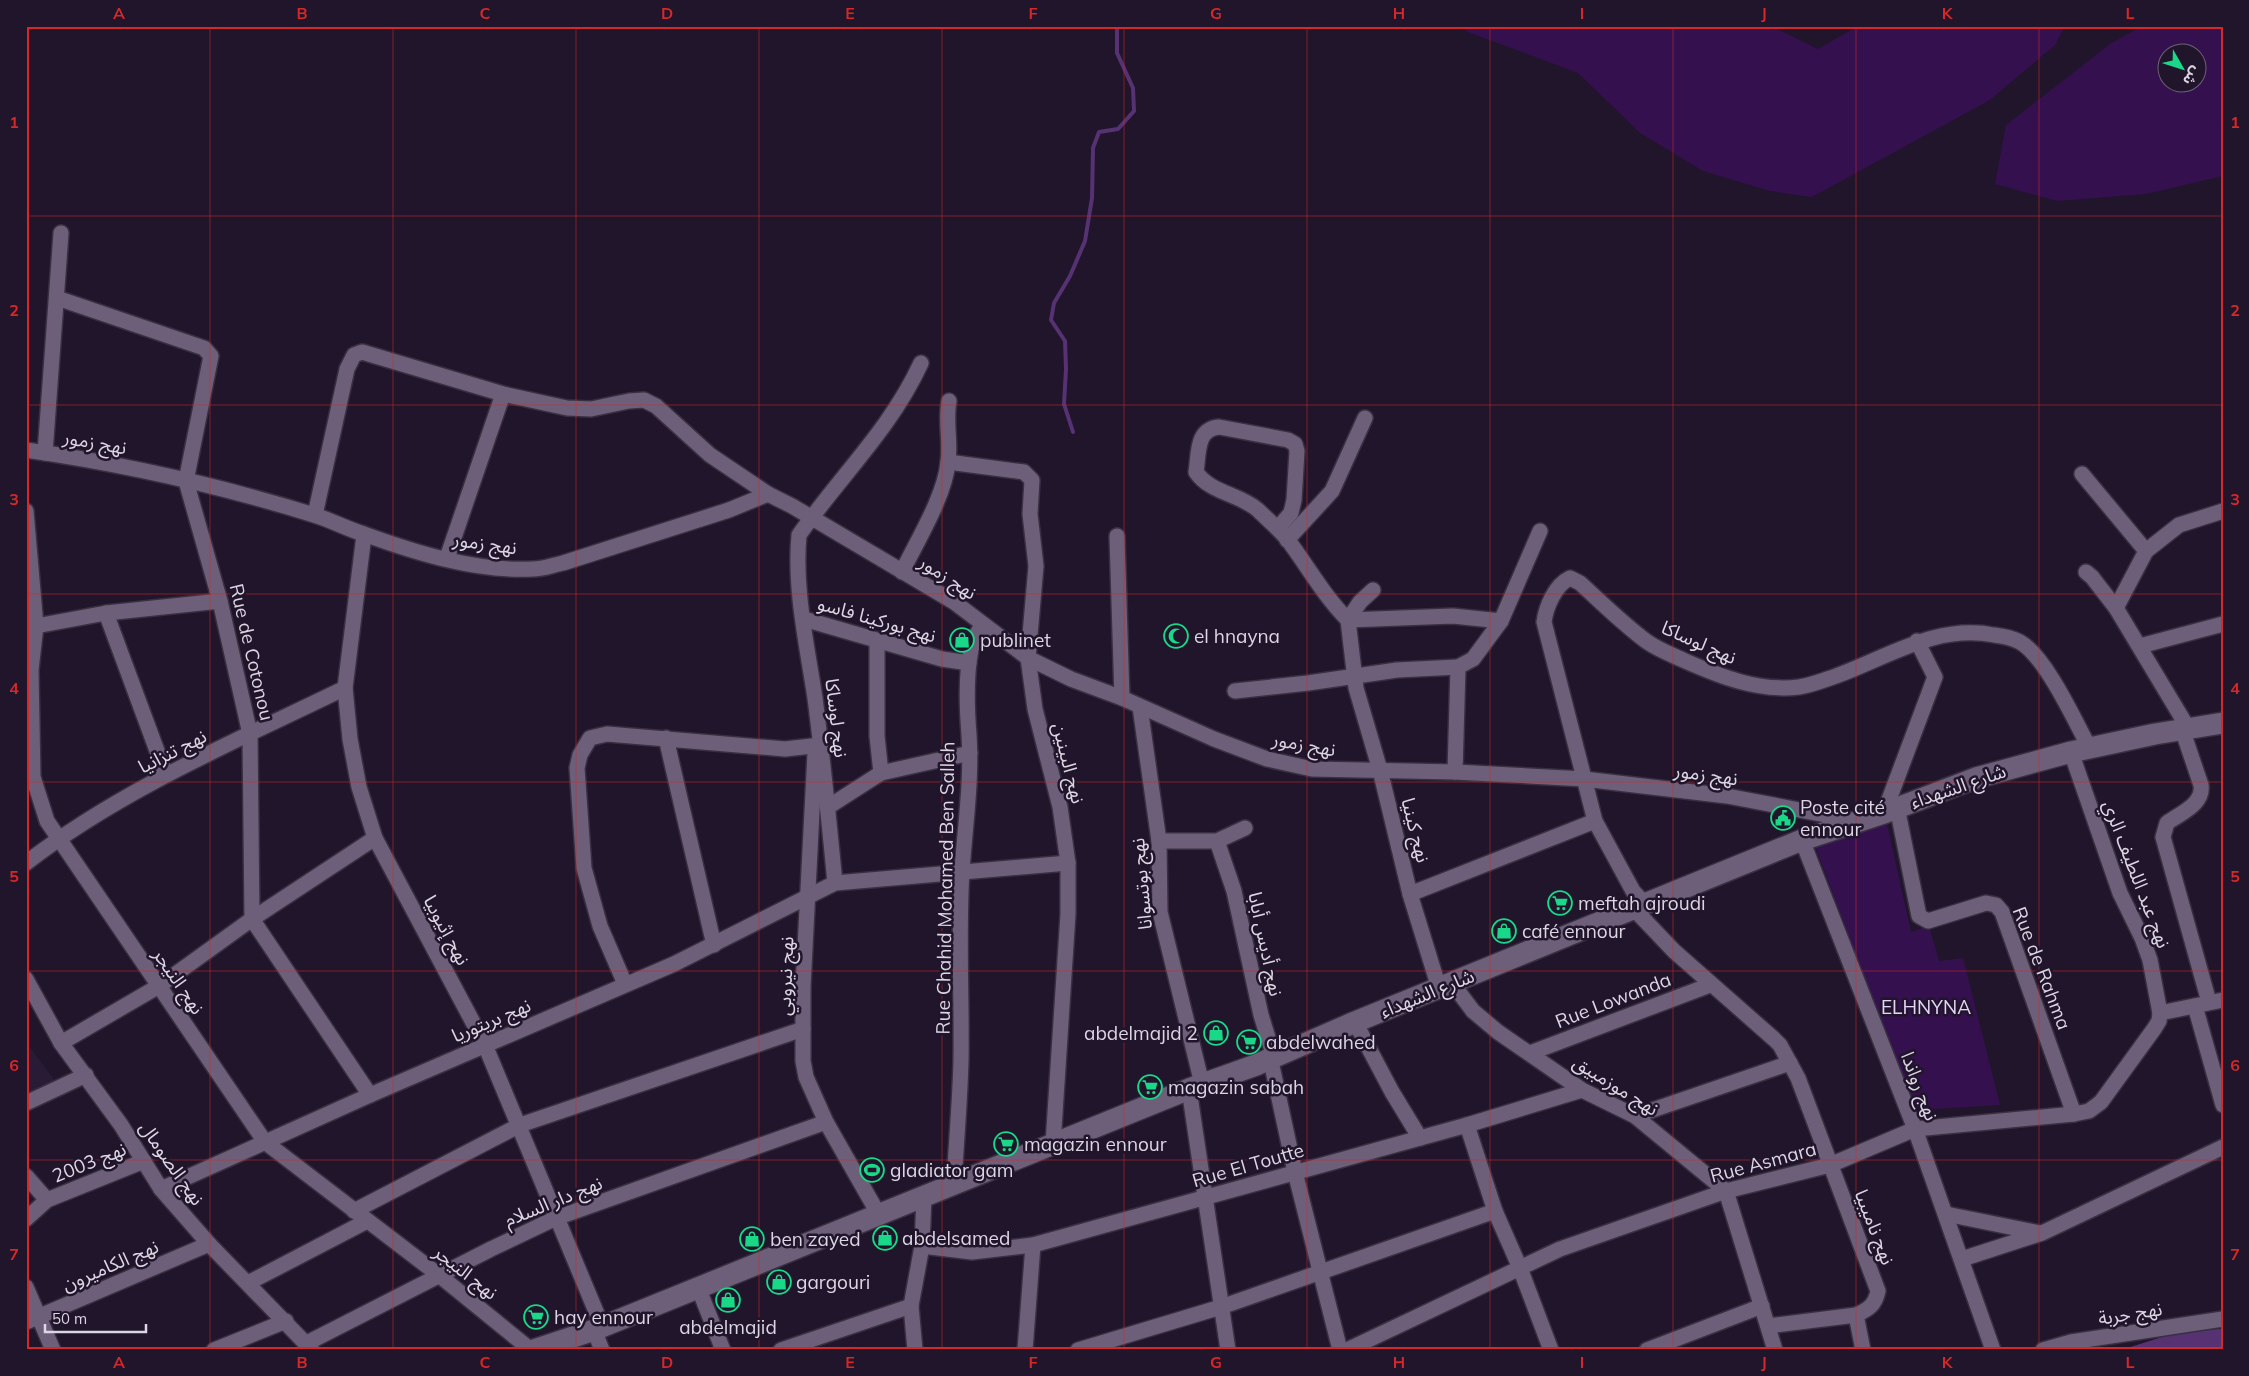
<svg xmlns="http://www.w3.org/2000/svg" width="2249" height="1376" viewBox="0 0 2249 1376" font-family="Mulish,'Noto Sans Arabic',sans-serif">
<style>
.built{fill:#291a36}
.green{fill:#35104f;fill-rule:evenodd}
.water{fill:#563273}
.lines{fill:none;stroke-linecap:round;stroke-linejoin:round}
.stream{stroke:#563273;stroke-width:4}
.street-casing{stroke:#383041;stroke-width:18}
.secondary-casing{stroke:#383041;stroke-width:24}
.street{stroke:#6d5f7a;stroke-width:15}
.secondary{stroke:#6d5f7a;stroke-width:21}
.grid{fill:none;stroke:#d62828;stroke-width:1;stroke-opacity:0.55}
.labels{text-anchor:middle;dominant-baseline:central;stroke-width:5;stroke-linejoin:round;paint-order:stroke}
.street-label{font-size:19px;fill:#dcd5e4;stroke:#20152b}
.poi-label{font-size:19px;fill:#dcd5e4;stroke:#20152b;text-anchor:start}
.park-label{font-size:19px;fill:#e7d4fb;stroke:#20152b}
.neatline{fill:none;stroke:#d62828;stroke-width:2}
.grid-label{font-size:16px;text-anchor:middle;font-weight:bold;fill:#d62828}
</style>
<rect width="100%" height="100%" fill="#20152b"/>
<!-- built -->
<path class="built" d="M 26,1042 L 55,1081 L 26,1095 Z"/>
<!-- green -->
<g class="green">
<path d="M 1461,26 L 1771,26 L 1818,49 L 1858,26 L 2065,26 L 2055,45 L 1990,100 L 1812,197 L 1770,191 L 1703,171 L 1640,133 L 1578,73 L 1468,32 Z"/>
<path d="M 2142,26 L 2223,26 L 2223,176 L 2146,194 L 2057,201 L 1995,184 L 2006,125 L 2110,44 ZM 2166,52 L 2196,52 L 2196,82 L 2166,82 Z"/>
<path d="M 1886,819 L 1911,932 L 1929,926 L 1939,961 L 1963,958 L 2000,1105 L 1915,1110 L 1815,846 Z"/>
</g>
<!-- water -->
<path class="water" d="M 2223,1329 L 2223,1350 L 2121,1350 L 2184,1330 Z"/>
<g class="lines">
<!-- stream -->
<path class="stream" d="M 1073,432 L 1064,404 L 1066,369 L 1065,341 L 1051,320 L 1054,303 L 1070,276 L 1085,241 L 1092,198 L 1093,148 L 1099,132 L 1118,129 L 1134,111 L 1133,88 L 1117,53 L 1117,26"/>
<!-- street casing -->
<g class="street-casing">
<g id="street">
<path d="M 57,298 L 204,348 L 211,356 L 186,481 L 220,601 L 250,734 L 252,919 L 370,1095"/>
<path d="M 26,450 C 123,464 221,486 314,515 C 331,520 347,529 364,534 C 416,553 477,572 533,569 C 543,569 553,565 563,563 L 729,510 L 768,494 L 792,506 L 954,602 L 1028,658 L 1071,679 L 1122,698 L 1214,739 L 1267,759 L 1312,769 L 1455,772 L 1584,779 L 1727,796 L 1857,821"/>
<path d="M 45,453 L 61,233"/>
<path d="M 948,462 L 1024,472 L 1032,480 L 1030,514 L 1036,566 L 1028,658 L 1035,709 L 1060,807 L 1068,863 L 1068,914 L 1053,1144"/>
<path d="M 2082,474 L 2146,551"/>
<path d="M 26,511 L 36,626 L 31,670 L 33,777 L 47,821 L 265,1142 L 440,1276 L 531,1350"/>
<path d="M 315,515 L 347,369 L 354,355 L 362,352 L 503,394 L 567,408 L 591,409 L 629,401 L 644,400 L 656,406 L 710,455 L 768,494"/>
<path d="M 1278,528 L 1291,513 L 1294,500 L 1297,451 L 1295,444 L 1288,440 L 1219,427 C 1196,429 1199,453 1196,472 C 1210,493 1240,494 1258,510 C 1268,520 1279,529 1288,540 C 1308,567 1324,596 1348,620 L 1453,616 L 1501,621"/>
<path d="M 364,535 L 345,688 L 350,739 L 359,787 L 375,838 L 485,1045 L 602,1326"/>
<path d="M 1117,536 L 1122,698"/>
<path d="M 1287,540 L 1332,491 L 1365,418"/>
<path d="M 447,558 L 503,394"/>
<path d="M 902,572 C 917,541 945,496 948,462 C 951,441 945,423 949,401"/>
<path d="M 2086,572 L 2092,577 L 2116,608 L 2188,728"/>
<path d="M 1373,590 L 1360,602 L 1348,620 L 1356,688 L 1380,770 L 1410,894 L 1595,821"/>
<path d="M 2116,608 L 2146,551 L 2179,525 L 2223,511"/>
<path d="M 106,613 L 166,775"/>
<path d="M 804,619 L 942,659 L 969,663"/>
<path d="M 36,626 L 106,613 L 220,601"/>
<path d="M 877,641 L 877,736 L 881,773"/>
<path d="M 2140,646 L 2223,624"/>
<path d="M 1235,691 L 1308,683 L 1397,670 L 1458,667"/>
<path d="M 1140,707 L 1159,841 L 1160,912 L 1202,1084"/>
<path d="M 2182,729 L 2201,785 C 2204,804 2181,813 2167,823 L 2163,837 L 2209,1002"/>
<path d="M 666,738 L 714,945"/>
<path d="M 815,753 L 803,987 L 803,1061 L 806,1077 L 826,1122 L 879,1215"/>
<path d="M 1455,772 L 1458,667 L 1473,659 L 1501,621 L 1540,531"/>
<path d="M 828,807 L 881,773 L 970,753"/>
<path d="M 1897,807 L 1919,916 L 1928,921 L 1986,903 L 1996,905 L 2002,912 L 2074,1114"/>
<path d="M 1884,813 L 1935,677 L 1917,641"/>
<path d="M 1802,840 L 1915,1129 L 1993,1350"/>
<path d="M 1159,841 L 1217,841 L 1245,828"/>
<path d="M 1217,841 L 1234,891 L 1261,1015 L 1274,1057 L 1272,1066 L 1295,1172 L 1340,1350"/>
<path d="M 26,863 C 122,789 236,741 345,688"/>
<path d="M 835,883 C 829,821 823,760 815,698 C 807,645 794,589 799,535 C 841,475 890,430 921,363"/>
<path d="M 1410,894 L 1439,988"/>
<path d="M 1645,904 L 1633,891 L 1595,821 L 1544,622 C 1546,607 1555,585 1570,578 L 1580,583 C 1602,603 1622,623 1646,641 C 1657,649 1670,654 1683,660 C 1719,676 1758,692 1799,687 C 1812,685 1824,680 1836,676 C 1888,657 1936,624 1994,635 C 2003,636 2012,638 2020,642 C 2046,657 2075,721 2090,749"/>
<path d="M 1634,909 L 1674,951 L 1774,1039 L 1780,1045 L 1798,1078 L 1878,1291 C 1875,1305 1869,1309 1856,1315 L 1768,1326"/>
<path d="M 26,979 L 61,1043 L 121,1125 L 161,1189 L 209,1244 L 312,1350"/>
<path d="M 1452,983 L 1473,1011 L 1498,1032 L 1582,1090 L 1635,1116 L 1726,1191 L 1775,1350"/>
<path d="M 625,984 L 600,926 L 584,868 L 577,768 L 580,755 L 590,738 L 607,734 L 785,749 L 821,745"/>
<path d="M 2195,1006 L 2223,1105"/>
<path d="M 2160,1013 L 2223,1000"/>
<path d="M 1355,1022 L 1392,1092 L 1420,1138"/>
<path d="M 61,1043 L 159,986 L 252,919 L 375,838"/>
<path d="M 1530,1053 L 1710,985"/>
<path d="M 1189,1089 L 1228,1350"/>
<path d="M 26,1103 L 86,1075"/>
<path d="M 1635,1116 L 1790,1063"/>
<path d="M 1467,1125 L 1495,1211 L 1520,1268 L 1551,1350"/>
<path d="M 26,1176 L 47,1200"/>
<path d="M 954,1185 C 956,1144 960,1102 961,1060 C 962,998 958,934 962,871 C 965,826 972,781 969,735 C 967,710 963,642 983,626"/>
<path d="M 161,1189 L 370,1095 L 674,964 L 835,883 L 1068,863"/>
<path d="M 354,1211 L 520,1125 L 803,1029"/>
<path d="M 1946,1214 L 2040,1233"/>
<path d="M 26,1219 L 47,1200 L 144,1161"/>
<path d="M 922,1246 L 972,1252 L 1033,1245 L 1467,1125 L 1582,1090"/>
<path d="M 1962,1259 L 2042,1233 L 2223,1147"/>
<path d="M 248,1283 L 367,1221"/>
<path d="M 26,1287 L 53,1350"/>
<path d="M 698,1287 L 723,1350"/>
<path d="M 1856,1315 L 1863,1350"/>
<path d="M 26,1322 L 209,1244"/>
<path d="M 594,1330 L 602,1350"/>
<path d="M 307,1343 L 491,1249 L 556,1218 L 826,1122"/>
<path d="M 214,1350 L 286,1321"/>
<path d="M 781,1350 L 911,1306"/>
<path d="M 915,1350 L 911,1306 L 922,1246 L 924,1197"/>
<path d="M 1025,1350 L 1033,1245"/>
<path d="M 1078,1350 L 1221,1307 L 1495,1211"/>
<path d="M 1347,1350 L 1560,1249 L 1726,1191 L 1830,1165 L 1915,1129 L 2074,1114 L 2089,1111 L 2101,1102 L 2154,1029 L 2159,1021 L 2160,1013 L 2150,960 L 2142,938 L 2120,893 L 2071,752"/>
<path d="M 1647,1350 L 1762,1306"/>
<path d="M 2043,1350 L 2071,1342 L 2223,1319"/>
</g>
</g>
<!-- secondary casing -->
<g class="secondary-casing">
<path id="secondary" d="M 534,1350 L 594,1330 L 1189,1089 L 1256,1065 L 1355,1022 L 1802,840 L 1884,813 L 1976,778 L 2071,752 L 2155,734 L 2223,723"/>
</g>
<!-- street -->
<use href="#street" class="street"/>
<!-- secondary -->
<use href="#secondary" class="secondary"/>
</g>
<!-- grid -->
<path class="grid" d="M 210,26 L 210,1350M 393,26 L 393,1350M 576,26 L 576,1350M 759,26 L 759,1350M 942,26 L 942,1350M 1124,26 L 1124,1350M 1307,26 L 1307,1350M 1490,26 L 1490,1350M 1673,26 L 1673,1350M 1856,26 L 1856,1350M 2039,26 L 2039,1350M 26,216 L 2223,216M 26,405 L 2223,405M 26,594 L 2223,594M 26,782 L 2223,782M 26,971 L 2223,971M 26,1160 L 2223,1160"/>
<!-- icons -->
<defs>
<g id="mosque-ring" transform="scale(1.25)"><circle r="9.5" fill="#20152b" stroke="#19d989" stroke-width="1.5"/><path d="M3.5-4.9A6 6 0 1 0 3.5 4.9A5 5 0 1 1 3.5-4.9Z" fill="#19d989"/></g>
<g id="shop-ring" transform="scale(1.25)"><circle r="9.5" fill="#20152b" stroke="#19d989" stroke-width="1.5"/><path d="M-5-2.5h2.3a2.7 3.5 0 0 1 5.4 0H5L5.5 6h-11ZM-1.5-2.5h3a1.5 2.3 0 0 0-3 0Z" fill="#19d989"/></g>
<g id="civic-ring" transform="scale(1.25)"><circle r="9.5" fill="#20152b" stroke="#19d989" stroke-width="1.5"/><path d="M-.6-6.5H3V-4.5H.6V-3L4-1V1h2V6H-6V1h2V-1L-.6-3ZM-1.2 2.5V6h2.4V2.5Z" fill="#19d989"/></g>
<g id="supermarket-ring" transform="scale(1.25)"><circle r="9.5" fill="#20152b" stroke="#19d989" stroke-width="1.5"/><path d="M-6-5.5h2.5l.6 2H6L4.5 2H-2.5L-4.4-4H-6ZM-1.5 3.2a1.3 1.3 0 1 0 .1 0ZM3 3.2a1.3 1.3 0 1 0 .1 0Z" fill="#19d989"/></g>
<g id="stadium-ring" transform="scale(1.25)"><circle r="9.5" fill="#20152b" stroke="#19d989" stroke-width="1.5"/><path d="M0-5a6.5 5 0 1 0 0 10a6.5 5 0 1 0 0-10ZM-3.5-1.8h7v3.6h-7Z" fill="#19d989"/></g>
</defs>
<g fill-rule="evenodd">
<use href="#mosque-ring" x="1176" y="636"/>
<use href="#shop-ring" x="962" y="640"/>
<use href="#civic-ring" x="1783" y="818"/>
<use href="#supermarket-ring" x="1560" y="903"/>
<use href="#shop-ring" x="1504" y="931"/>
<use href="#shop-ring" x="1216" y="1033"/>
<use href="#supermarket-ring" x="1249" y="1042"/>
<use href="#supermarket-ring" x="1150" y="1087"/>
<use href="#supermarket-ring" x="1006" y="1144"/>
<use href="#stadium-ring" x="872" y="1170"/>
<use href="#shop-ring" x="885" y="1238"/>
<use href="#shop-ring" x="752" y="1239"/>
<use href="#shop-ring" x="779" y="1282"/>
<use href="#shop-ring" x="728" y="1300"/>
<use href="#supermarket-ring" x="536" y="1317"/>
</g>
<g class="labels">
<!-- street labels -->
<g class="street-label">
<text transform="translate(95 442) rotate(10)">نهج زمور</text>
<text transform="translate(485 543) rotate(8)">نهج زمور</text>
<text transform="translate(948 577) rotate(33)">نهج زمور</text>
<text transform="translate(877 619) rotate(16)">نهج بوركينا فاسو</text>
<text transform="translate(1699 642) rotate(24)">نهج لوساكا</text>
<text transform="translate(252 652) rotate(77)">Rue de Cotonou</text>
<text transform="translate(837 718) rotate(83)">نهج لوساكا</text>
<text transform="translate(1304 744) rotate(10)">نهج زمور</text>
<text transform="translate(172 751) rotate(-27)">نهج تنزانيا</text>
<text transform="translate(1069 763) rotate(76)">نهج البينين</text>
<text transform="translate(1706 774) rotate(8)">نهج زمور</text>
<text transform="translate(1958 786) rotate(-19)">شارع الشهداء</text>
<text transform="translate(1416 830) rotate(76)">نهج كينيا</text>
<text transform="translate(2137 874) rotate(69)">نهج عبد اللطيف الري</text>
<text transform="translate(1141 884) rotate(-95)">نهج بوتسوانا</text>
<text transform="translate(945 888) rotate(-89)">Rue Chahid Mohamed Ben Salleh</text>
<text transform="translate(447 930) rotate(62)">نهج إثيوبيا</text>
<text transform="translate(1266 944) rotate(78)">نهج أديس أبابا</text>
<text transform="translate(2042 968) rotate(69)">Rue de Rahma</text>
<text transform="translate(785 976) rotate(-88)">نهج نيروبي</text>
<text transform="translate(179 981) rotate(56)">نهج النيجر</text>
<text transform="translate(1427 993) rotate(-22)">شارع الشهداء</text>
<text transform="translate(1613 1000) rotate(-21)">Rue Lowanda</text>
<text transform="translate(491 1020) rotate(-23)">نهج بريتوريا</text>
<text transform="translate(1616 1085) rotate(32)">نهج موزمبيق</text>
<text transform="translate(1920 1086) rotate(69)">نهج رواندا</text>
<text transform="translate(89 1162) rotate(-22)">نهج 2003</text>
<text transform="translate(1763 1162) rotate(-15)">Rue Asmara</text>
<text transform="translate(172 1163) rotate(55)">نهج الصومال</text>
<text transform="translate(1248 1165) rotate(-16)">Rue El Toutte</text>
<text transform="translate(553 1201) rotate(-22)">نهج دار السلام</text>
<text transform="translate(1875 1227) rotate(69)">نهج ناميبيا</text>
<text transform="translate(110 1265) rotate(-23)">نهج الكاميرون</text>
<text transform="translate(466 1272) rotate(38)">نهج النيجر</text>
<text transform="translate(2130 1313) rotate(-9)">نهج جربة</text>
</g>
<!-- poi labels -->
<g class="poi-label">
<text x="1194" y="636">el hnayna</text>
<text x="980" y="640">publinet</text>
<text x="1800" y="807">Poste cité<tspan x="1800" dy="22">ennour</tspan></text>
<text x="1578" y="903">meftah ajroudi</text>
<text x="1522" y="931">café ennour</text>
<text x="1198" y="1033" text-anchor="end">abdelmajid 2</text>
<text x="1266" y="1042">abdelwahed</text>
<text x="1168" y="1087">magazin sabah</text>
<text x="1024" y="1144">magazin ennour</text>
<text x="890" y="1170">gladiator gam</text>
<text x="902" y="1238">abdelsamed</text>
<text x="770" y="1239">ben zayed</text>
<text x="796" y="1282">gargouri</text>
<text x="554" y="1317">hay ennour</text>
<text x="728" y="1327" text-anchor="middle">abdelmajid</text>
</g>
<!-- park labels -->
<g class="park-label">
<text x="1926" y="1007">ELHNYNA</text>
</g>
</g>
<!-- border -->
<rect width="2249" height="1376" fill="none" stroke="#20152b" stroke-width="55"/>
<!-- north arrow -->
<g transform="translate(2182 68) rotate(129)"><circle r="24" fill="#20152b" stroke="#6b6275"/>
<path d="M0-4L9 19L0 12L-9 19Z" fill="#19d989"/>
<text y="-8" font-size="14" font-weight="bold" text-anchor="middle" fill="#dcd5e4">ش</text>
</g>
<!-- scale -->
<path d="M45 1324v8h101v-8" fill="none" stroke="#dcd5e4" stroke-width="2.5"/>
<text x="52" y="1324" font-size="15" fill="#dcd5e4" stroke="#20152b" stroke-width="4" paint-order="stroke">50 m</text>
<rect x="28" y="28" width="2194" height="1320" class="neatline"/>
<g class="grid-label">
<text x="119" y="19">A</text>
<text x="302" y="19">B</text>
<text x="485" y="19">C</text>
<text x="667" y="19">D</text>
<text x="850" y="19">E</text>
<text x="1033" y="19">F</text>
<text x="1216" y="19">G</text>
<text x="1399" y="19">H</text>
<text x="1582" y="19">I</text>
<text x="1764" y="19">J</text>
<text x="1947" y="19">K</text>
<text x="2130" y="19">L</text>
<text x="14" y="128">1</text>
<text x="2235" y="128">1</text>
<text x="14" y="316">2</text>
<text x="2235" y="316">2</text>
<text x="14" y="505">3</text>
<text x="2235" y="505">3</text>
<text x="14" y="694">4</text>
<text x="2235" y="694">4</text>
<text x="14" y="882">5</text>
<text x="2235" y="882">5</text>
<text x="14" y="1071">6</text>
<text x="2235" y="1071">6</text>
<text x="14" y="1260">7</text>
<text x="2235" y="1260">7</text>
<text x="119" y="1368">A</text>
<text x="302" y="1368">B</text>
<text x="485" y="1368">C</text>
<text x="667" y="1368">D</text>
<text x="850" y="1368">E</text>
<text x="1033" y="1368">F</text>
<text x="1216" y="1368">G</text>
<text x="1399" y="1368">H</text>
<text x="1582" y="1368">I</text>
<text x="1764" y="1368">J</text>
<text x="1947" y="1368">K</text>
<text x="2130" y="1368">L</text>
</g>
</svg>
